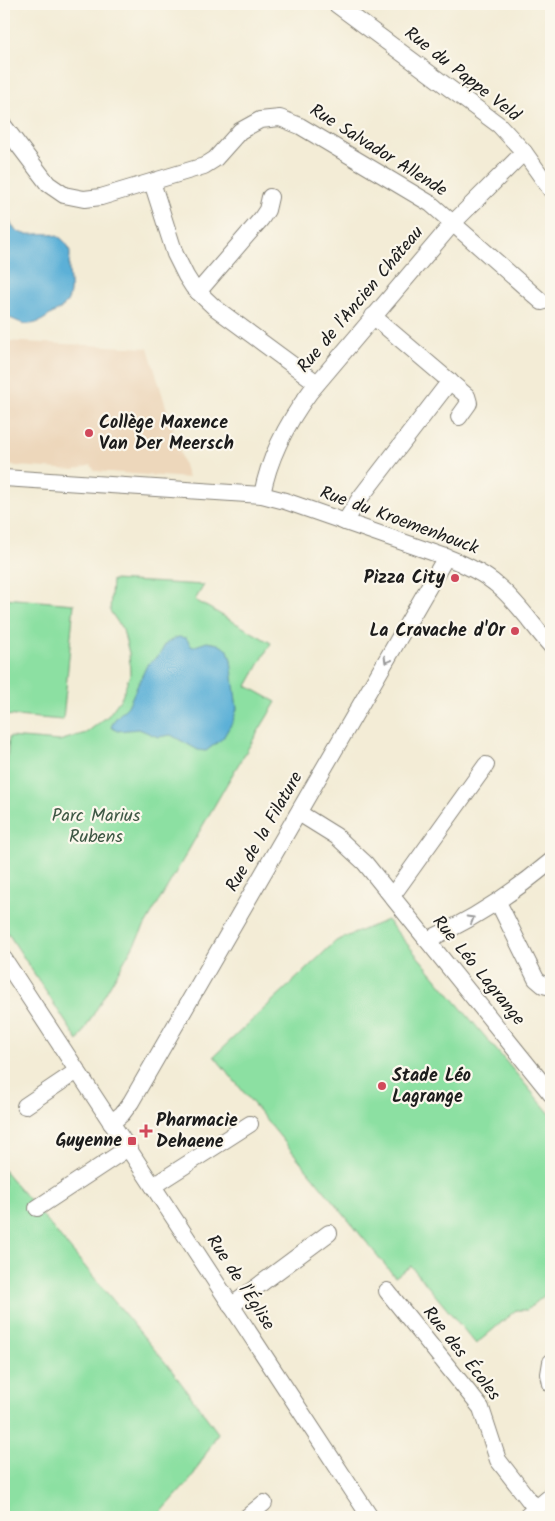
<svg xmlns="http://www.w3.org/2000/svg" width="555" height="1521" viewBox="0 0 555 1521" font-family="Kalam,sans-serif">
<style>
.built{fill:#edd7bb}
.green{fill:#8ce0a2;stroke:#547e5f}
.water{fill:#5bb0d7;stroke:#3c667a}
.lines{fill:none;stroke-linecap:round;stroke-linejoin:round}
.minor-casing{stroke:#888479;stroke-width:18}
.minor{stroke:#fff;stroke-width:16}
.oneway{stroke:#999}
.poi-dot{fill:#d1495b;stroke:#fbf7ec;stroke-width:2}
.labels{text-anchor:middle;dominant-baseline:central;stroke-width:4.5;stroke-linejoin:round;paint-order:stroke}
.street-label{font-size:18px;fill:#1c1c1c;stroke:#fbf7ec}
.poi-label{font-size:18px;font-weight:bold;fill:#1c1c1c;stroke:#fbf7ec;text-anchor:start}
.park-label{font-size:18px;fill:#3e5744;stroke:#fbf7ec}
</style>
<rect width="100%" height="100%" fill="#fbf7ec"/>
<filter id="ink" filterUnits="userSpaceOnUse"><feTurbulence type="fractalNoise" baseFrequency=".02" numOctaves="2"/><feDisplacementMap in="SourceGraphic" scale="10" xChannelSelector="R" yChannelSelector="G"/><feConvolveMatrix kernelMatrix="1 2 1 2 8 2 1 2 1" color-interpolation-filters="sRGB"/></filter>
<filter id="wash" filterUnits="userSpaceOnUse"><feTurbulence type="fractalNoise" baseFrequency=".0096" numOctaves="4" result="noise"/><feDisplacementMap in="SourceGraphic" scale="20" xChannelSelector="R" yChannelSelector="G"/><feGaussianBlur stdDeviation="1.12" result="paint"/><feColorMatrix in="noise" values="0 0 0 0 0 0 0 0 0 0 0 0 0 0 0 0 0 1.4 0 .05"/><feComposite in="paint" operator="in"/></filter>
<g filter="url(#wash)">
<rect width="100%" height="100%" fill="#f3ecd6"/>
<!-- built -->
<path class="built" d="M 4,341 L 148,348 L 188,478 L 95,471 L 91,465 L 74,470 L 4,465 Z"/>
<!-- green -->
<g class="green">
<path d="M 112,580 L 204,585 L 195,600 L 271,643 L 247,686 L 276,702 L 235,770 L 78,1041 L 4,927 L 4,797 L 9,737 L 59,741 L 86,733 L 108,716 L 122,697 L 130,674 L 129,653 L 123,630 L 110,611 Z"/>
<path d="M 4,598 L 74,604 L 63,720 L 4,715 Z"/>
<path d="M 387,920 L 551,1115 L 551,1290 L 527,1310 L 516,1310 L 476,1344 L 411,1266 L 395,1277 L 214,1056 L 336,941 Z"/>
<path d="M 4,1170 L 170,1368 L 218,1433 L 191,1479 L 157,1517 L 4,1517 Z"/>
</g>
<!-- water -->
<g class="water">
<path d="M 4,197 C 11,260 43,218 65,242 C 74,252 68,260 69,271 C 70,284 73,297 63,307 C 59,311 54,312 50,315 C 43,320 37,324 29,324 C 21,325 12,317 4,317 Z"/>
<path d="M 178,637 L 186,638 L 192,647 L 207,642 L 218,644 L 228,650 L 231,660 L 237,709 L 233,721 L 223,738 L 206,751 L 198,750 L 171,735 L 158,737 L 139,729 L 117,731 L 111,727 L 115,719 L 128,706 L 147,665 L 160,654 L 166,643 Z"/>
</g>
</g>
<g filter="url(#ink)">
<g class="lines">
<!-- minor casing -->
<g class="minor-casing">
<g id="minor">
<path d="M 336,4 L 499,125 L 524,152 L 551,190"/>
<path d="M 4,126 L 48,184 L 64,195 L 84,199 L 101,197 L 204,166 L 215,159 L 240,131 L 260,120 L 280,118 L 300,126 L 431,204 L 542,302"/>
<path d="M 152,182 L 175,254 L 186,276 L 193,287 L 214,307 L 317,383"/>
<path d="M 198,292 L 261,219 L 267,210 L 270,197"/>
<path d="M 373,316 L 467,396 L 469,403 L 459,417"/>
<path d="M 4,478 L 262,495 L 285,501 L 446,557 C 464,564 482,572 497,585 C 518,602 533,626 551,646"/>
<path d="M 262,495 C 269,457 287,423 310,392 L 453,223 L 524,152"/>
<path d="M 345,522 L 360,498 L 450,381"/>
<path d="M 299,813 L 336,836 L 365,863 L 551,1094"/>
<path d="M 392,896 L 486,765"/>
<path d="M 498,902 L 536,979 L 543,985 L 551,987"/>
<path d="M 427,940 C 473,920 513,893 551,861"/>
<path d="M 4,959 L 370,1517"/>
<path d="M 25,1106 L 77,1071"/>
<path d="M 111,1123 L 122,1114 L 131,1102 L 446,557"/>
<path d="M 153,1186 L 250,1124"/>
<path d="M 37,1208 L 128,1148"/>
<path d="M 387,1291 L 481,1408 L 498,1460 L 536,1509"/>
<path d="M 231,1306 L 329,1233"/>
<path d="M 551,1362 L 549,1374 L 551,1384"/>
<path d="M 247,1517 L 264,1503"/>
<path d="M 526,1517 L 551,1496"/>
</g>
</g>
<!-- minor -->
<use href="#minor" class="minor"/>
</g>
<!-- one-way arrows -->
<defs><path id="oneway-chevron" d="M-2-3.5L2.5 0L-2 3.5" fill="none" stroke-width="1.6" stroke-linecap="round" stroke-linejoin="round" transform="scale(1.25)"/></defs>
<g class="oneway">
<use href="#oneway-chevron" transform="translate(387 660) rotate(120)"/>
<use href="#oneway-chevron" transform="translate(471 919) rotate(-30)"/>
</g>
</g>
<!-- markers -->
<g class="poi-dot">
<circle cx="89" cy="433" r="5"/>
<circle cx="455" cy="578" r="5"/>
<circle cx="515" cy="631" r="5"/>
<circle cx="382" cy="1086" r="5"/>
<path d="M143.5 1123.5h5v5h5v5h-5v5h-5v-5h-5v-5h5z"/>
<rect x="127" y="1136" width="10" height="10" rx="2.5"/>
</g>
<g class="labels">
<!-- street labels -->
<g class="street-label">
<text transform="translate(462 75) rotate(38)">Rue du Pappe Veld</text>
<text transform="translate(378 151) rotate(32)">Rue Salvador Allende</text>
<text transform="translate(361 300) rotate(-50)">Rue de l'Ancien Château</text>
<text transform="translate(399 521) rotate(20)">Rue du Kroemenhouck</text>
<text transform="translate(265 832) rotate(-60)">Rue de la Filature</text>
<text transform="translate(478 971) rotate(51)">Rue Léo Lagrange</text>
<text transform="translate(240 1283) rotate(57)">Rue de l'Église</text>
<text transform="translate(461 1354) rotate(52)">Rue des Écoles</text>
</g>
<!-- poi labels -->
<g class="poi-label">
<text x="99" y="423">Collège Maxence<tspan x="99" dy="21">Van Der Meersch</tspan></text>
<text x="445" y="578" text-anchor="end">Pizza City</text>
<text x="505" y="631" text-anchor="end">La Cravache d'Or</text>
<text x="392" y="1076">Stade Léo<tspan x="392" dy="21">Lagrange</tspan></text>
<text x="156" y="1121">Pharmacie<tspan x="156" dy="21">Dehaene</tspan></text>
<text x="122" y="1141" text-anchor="end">Guyenne</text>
</g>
<!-- park labels -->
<g class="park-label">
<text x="96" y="816">Parc Marius<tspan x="96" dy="21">Rubens</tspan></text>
</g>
</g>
<!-- margin -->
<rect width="555" height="1521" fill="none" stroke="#fbf7ec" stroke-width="20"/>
</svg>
